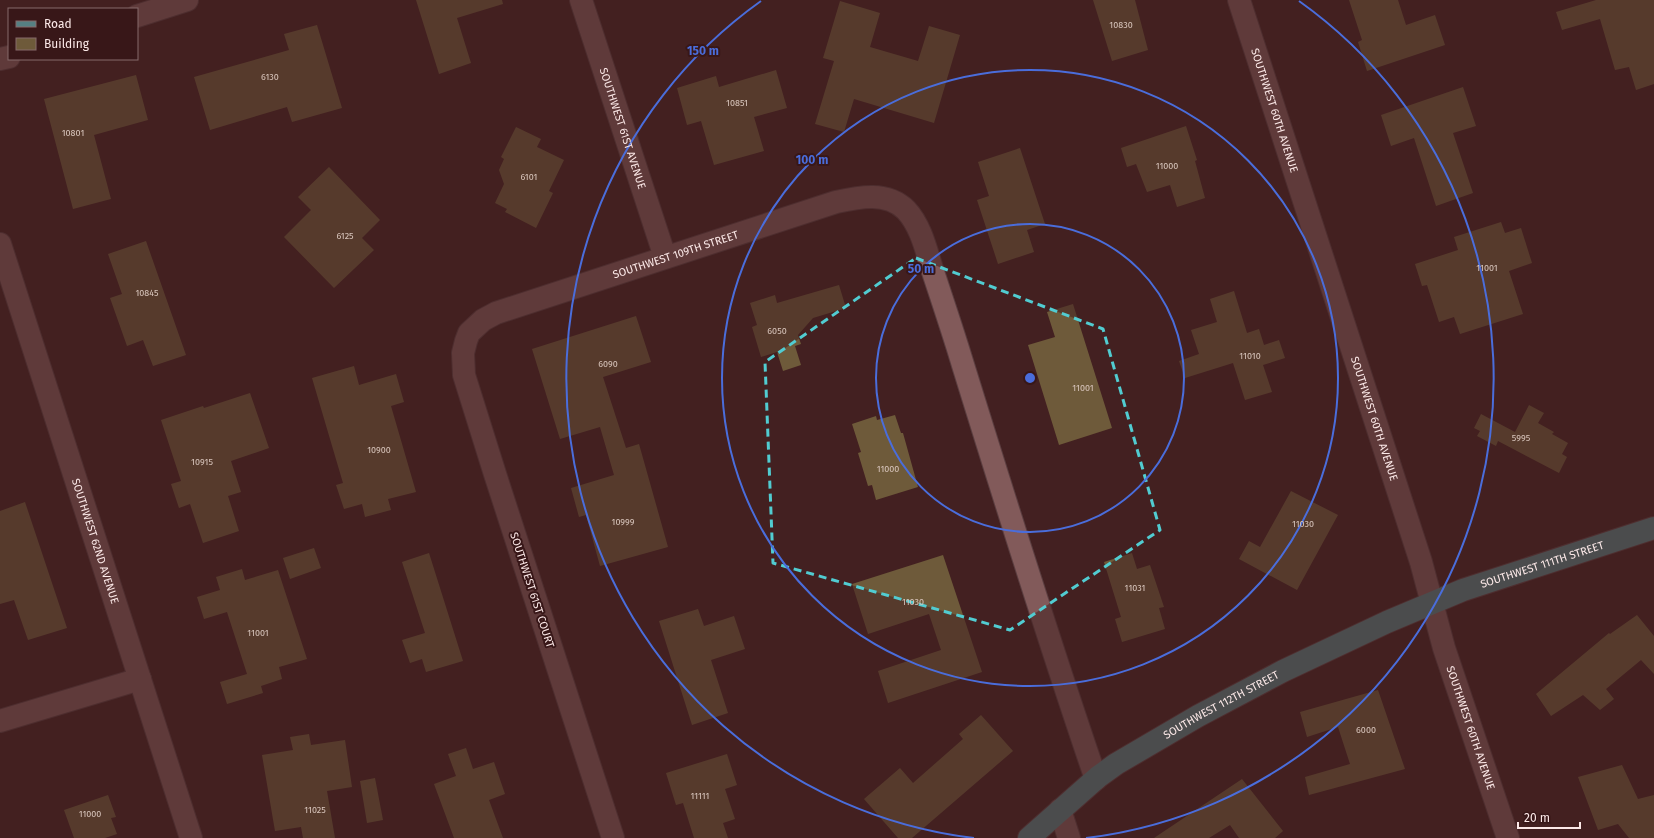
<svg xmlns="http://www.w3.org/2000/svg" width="1654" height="838" viewBox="0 0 1654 838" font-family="'Fira Sans',sans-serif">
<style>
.building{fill:#6e5a3a}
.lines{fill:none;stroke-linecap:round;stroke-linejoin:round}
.minor-casing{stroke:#5b3e40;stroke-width:24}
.major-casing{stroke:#5b3e40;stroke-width:24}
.minor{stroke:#825a5a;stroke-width:22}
.major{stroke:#568083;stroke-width:22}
.marked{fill:none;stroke:#51ccd1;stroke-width:3;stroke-dasharray:8 5;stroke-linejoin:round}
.ring{fill:none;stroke:#4a6ddb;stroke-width:2}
.labels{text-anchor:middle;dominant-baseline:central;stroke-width:4;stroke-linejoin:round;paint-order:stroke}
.number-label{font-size:9px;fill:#d8c5bc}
.street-label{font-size:11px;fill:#fce9e8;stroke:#381718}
.centre{fill:#4a6ddb;stroke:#381718;stroke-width:2}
.ring-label{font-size:12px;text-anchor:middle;font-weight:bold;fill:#4a6ddb;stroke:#381718;stroke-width:4;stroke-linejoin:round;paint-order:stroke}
</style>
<rect width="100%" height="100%" fill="#432021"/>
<!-- building -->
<g class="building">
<path d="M 416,0 L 502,0 L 503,4 L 457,18 L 471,63 L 439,74 Z"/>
<path d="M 1093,0 L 1135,0 L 1148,50 L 1112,61 Z"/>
<path d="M 1349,0 L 1398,0 L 1406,25 L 1435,15 L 1445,45 L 1367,71 L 1358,42 L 1362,40 Z"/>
<path d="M 1596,0 L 1654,0 L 1654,84 L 1636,90 L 1629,67 L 1615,70 L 1600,19 L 1562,30 L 1556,12 Z"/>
<path d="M 840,1 L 880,13 L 870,47 L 918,61 L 929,26 L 960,35 L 934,123 L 854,99 L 844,132 L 815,124 L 834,61 L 823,58 Z"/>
<path d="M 317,25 L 342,108 L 292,122 L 287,107 L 210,130 L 194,77 L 289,50 L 284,34 Z"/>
<path d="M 776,70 L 787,108 L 754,117 L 764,151 L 714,165 L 701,121 L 687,125 L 677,88 L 716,76 L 719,87 Z"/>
<path d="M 136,75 L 148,120 L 94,135 L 111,199 L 73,209 L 44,99 Z"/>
<path d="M 1463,87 L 1476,126 L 1453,133 L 1473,193 L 1436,206 L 1414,138 L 1391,146 L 1381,115 Z"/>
<path d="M 1186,126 L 1197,160 L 1195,161 L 1205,198 L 1177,207 L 1170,185 L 1147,192 L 1136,164 L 1127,167 L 1121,148 Z"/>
<path d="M 516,127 L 541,139 L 537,147 L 564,160 L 549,191 L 553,193 L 536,228 L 505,212 L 507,209 L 495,203 L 504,184 L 499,170 L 504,159 L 501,157 Z"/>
<path d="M 1020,148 L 1045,224 L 1027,230 L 1034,252 L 998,264 L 977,200 L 989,196 L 978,162 Z"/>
<path d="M 329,167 L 380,220 L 362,238 L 374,250 L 334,288 L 284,237 L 311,210 L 298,197 Z"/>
<path d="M 1501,222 L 1505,233 L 1521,228 L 1532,263 L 1509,271 L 1523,314 L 1460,334 L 1454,317 L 1439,322 L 1427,285 L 1422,286 L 1415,264 L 1458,250 L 1454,237 Z"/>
<path d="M 146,241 L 186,355 L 153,366 L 143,340 L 127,346 L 110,298 L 122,294 L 108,254 Z"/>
<path d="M 839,285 L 846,308 L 813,318 L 798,335 L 801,344 L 795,346 L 801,365 L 783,371 L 777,352 L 761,357 L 752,327 L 757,325 L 750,303 L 775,295 L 777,303 Z"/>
<path d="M 1234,291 L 1247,333 L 1259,329 L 1264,345 L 1279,340 L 1285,358 L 1263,365 L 1272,392 L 1245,400 L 1233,363 L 1185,378 L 1179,361 L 1199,354 L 1191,330 L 1217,322 L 1210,299 Z"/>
<path d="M 1073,304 L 1112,428 L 1059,445 L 1028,345 L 1055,337 L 1047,312 Z"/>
<path d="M 636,316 L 651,362 L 603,377 L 626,448 L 639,444 L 668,547 L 600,566 L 586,515 L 579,517 L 571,488 L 614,475 L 600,427 L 560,439 L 532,349 Z"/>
<path d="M 354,366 L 359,385 L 396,374 L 404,402 L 391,406 L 416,492 L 388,499 L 391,510 L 365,517 L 362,504 L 344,509 L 336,485 L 343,483 L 312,378 Z"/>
<path d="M 250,393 L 269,448 L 231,461 L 241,492 L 228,496 L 239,531 L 203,543 L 190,504 L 179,508 L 171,484 L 181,481 L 161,420 L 203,406 L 204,408 Z"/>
<path d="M 1529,405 L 1544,413 L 1538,423 L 1554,432 L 1552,434 L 1568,443 L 1562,454 L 1567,457 L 1559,473 L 1498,441 L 1496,446 L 1477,436 L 1480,431 L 1474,428 L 1481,414 L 1515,432 Z"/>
<path d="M 895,415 L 901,433 L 903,433 L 918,487 L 876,500 L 872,485 L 868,486 L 858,453 L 861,452 L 852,424 L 876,416 L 877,420 Z"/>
<path d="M 1291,491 L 1338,515 L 1297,590 L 1239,559 L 1249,541 L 1260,547 Z"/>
<path d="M 25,502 L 67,628 L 28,640 L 14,600 L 0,604 L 0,511 Z"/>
<path d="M 314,548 L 321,568 L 290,579 L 283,558 Z"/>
<path d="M 429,553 L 463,661 L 426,672 L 422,659 L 410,663 L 402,640 L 425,633 L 402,562 Z"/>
<path d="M 1132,553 L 1137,569 L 1150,565 L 1164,607 L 1159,608 L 1165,629 L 1122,642 L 1115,619 L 1121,617 L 1104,562 Z"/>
<path d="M 943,555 L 982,672 L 888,703 L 878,671 L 941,650 L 929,614 L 868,634 L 852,584 Z"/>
<path d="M 242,569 L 245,580 L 278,570 L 307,659 L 279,667 L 282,679 L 261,686 L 263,693 L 227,704 L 220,682 L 247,674 L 227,612 L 204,619 L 197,597 L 220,590 L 216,577 Z"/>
<path d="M 698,609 L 704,626 L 734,616 L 745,649 L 711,660 L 728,713 L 692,725 L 659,621 Z"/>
<path d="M 1637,615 L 1654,636 L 1654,674 L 1641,660 L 1606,689 L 1614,699 L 1600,710 L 1583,695 L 1551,716 L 1536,694 L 1609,633 L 1610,634 Z"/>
<path d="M 1378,690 L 1405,769 L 1309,795 L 1305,777 L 1350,764 L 1338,727 L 1307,737 L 1300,712 Z"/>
<path d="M 981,715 L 1013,751 L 912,838 L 898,838 L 864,799 L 900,768 L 913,783 L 963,739 L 959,734 Z"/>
<path d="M 309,734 L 311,745 L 345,740 L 352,787 L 327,791 L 335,838 L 303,838 L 301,827 L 275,831 L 262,755 L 293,750 L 290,737 Z"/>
<path d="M 466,748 L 473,769 L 494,762 L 505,794 L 489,800 L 503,838 L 454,838 L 434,784 L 456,776 L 448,754 Z"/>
<path d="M 727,754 L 737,785 L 725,789 L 735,819 L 723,823 L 728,838 L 694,838 L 683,803 L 676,805 L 666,773 Z"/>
<path d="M 1622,765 L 1638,799 L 1654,795 L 1654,838 L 1629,838 L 1618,824 L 1598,830 L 1578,777 Z"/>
<path d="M 375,778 L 383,820 L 367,823 L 360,781 Z"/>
<path d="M 1242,779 L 1283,831 L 1275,838 L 1239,838 L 1230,825 L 1209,838 L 1154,838 Z"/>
<path d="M 108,795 L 116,817 L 111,818 L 117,834 L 105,838 L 74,838 L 64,810 Z"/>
</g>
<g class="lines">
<!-- minor casing -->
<g class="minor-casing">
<g id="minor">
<path id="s1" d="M 581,0 L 665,257"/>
<path id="s2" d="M 1239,0 L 1421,562 L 1444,648 L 1508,838"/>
<path d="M 137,16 L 187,0"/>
<path d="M 0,59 L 9,57"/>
<path id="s3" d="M 0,244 L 191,838"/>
<path d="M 0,721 L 140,679"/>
<path d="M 1060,810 L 1069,838"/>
<path id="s4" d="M 613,838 L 495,474 L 464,375 L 463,353 L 466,341 L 469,333 L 483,320 L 496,313 L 836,202 C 859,197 887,191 906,210 C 922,227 927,254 934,275 C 944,305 954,335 963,365 C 1006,504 1049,642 1096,779"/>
</g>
</g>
<!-- major casing -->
<g class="major-casing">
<g id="major">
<path id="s5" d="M 1029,838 L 1098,777 L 1116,764 L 1198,716 L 1283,671 L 1387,622 L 1463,590 L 1654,528"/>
</g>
</g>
<!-- minor -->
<use href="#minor" class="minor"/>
<!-- major -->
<use href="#major" class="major"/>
</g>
<!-- marked area -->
<path d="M0 0H1654V838H0ZM 916,258 L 1103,329 L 1160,530 L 1010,630 L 773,563 L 765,362 Z" fill="#432021" fill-opacity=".55" fill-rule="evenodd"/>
<path class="marked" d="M 916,258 L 1103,329 L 1160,530 L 1010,630 L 773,563 L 765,362 Z"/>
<!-- distance rings -->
<g class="ring">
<circle cx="1030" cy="378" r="154"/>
<circle cx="1030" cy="378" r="308"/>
<path d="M974 838A463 463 0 0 1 761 1M1299 1A463 463 0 0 1 1086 838"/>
</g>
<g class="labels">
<!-- number labels -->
<g class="number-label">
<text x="1121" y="25">10830</text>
<text x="270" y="77">6130</text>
<text x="737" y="103">10851</text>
<text x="73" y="133">10801</text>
<text x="1167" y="166">11000</text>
<text x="529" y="177">6101</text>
<text x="345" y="236">6125</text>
<text x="1487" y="268">11001</text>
<text x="147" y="293">10845</text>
<text x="777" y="331">6050</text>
<text x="1250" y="356">11010</text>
<text x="608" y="364">6090</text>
<text x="1083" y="388">11001</text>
<text x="1521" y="438">5995</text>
<text x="379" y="450">10900</text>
<text x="202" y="462">10915</text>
<text x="888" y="469">11000</text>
<text x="623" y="522">10999</text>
<text x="1303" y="524">11030</text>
<text x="1135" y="588">11031</text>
<text x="913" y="602">11030</text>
<text x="258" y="633">11001</text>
<text x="1366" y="730">6000</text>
<text x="700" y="796">11111</text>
<text x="315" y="810">11025</text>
<text x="90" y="814">11000</text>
</g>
<!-- street labels -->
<g class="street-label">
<text stroke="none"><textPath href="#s2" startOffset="116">SOUTHWEST 60TH AVENUE</textPath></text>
<text stroke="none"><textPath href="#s1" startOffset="135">SOUTHWEST 61ST AVENUE</textPath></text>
<text stroke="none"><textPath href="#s4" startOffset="752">SOUTHWEST 109TH STREET</textPath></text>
<text stroke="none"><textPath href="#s2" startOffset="440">SOUTHWEST 60TH AVENUE</textPath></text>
<text stroke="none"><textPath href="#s3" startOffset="312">SOUTHWEST 62ND AVENUE</textPath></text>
<text stroke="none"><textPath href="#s5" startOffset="586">SOUTHWEST 111TH STREET</textPath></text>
<text transform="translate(532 590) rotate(72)">SOUTHWEST 61ST COURT</text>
<text stroke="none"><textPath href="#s5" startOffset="235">SOUTHWEST 112TH STREET</textPath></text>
<text stroke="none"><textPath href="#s2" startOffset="764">SOUTHWEST 60TH AVENUE</textPath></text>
</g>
</g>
<circle cx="1030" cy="378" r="6" class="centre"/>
<g class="ring-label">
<text x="703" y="55">150 m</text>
<text x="812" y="164">100 m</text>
<text x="921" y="273">50 m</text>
</g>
<!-- legend -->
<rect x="8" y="8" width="130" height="52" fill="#381718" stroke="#866b6b"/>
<rect x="16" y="21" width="20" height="6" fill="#568083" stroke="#866b6b"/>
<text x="44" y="28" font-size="12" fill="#fce9e8">Road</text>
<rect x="16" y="38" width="20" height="12" fill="#6e5a3a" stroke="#866b6b"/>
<text x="44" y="48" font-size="12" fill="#fce9e8">Building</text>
<!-- scale -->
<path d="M1518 822v6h62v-6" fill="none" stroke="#fce9e8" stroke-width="2"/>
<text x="1524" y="822" font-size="12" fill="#fce9e8" stroke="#381718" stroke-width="3" paint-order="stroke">20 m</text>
</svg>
